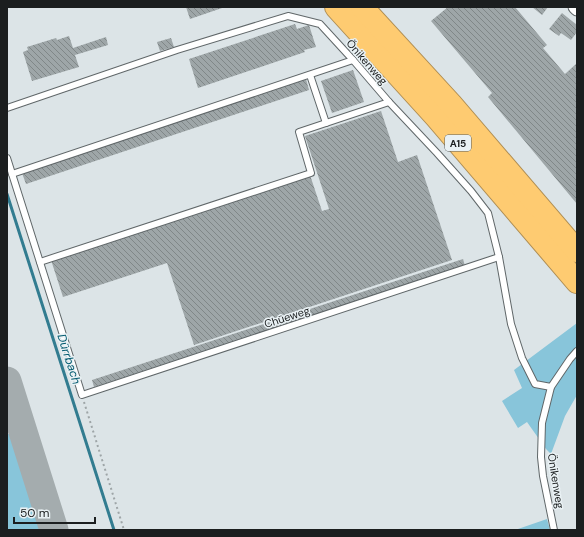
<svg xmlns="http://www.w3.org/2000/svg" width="584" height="537" viewBox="0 0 584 537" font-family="'DM Sans',sans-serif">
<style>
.green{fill:#88c5da}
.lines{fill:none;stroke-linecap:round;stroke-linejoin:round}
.stream{stroke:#327c90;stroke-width:3}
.taxiway{stroke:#a4acae;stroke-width:29}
.building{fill:url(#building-back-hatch)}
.service-casing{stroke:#606769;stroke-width:8}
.minor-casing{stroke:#606769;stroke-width:15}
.motorway-casing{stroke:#af8e54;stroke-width:24}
.path{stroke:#9ea5a7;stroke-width:2;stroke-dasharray:2 3;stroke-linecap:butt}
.service{stroke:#fff;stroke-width:6}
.minor{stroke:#fff;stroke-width:13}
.motorway{stroke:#fecb71;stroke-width:22}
.labels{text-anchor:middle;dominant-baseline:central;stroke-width:3;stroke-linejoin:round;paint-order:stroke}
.shield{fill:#e9f1f4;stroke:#595d5f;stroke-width:1}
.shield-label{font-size:10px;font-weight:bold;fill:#1b1e1f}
.street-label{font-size:11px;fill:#1b1e1f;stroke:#e9f1f4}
.water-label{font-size:12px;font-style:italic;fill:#00596e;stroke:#e9f1f4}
</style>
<defs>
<pattern id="building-back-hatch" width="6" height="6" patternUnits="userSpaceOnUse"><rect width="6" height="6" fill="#9ea6a8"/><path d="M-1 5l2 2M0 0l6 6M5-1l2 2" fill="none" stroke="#808788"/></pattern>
</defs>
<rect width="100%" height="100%" fill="#dce4e7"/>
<!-- green -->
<g class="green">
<path d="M 577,323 L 577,395 L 565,416 L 551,454 L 546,449 L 527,422 L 518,428 L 502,401 L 522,388 L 514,370 Z"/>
<path d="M 7,434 L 15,434 L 45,530 L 7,530 Z"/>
<path d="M 547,519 L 550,530 L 515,530 Z"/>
</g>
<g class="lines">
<!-- stream -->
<path class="stream" d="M 7,194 L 114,530"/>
<!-- taxiway -->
<path class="taxiway" d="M 7,381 L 54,530"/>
</g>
<!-- building -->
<g class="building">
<path d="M 186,7 L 225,7 L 190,19 Z"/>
<path d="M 448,7 L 515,7 L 547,45 L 543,48 L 565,74 L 577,63 L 577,204 L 488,97 L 492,93 L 431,21 Z"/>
<path d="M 532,7 L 548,7 L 542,15 Z"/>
<path d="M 562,13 L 577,25 L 577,32 L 571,40 L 561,33 L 559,36 L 549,29 Z"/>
<path d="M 295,24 L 297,29 L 309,25 L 316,47 L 304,50 L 305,52 L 198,88 L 189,59 Z"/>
<path d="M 69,36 L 73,48 L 106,37 L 108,45 L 75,55 L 79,67 L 32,81 L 23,52 L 28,50 L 27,47 L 56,38 L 57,40 Z"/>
<path d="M 171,38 L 174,47 L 160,51 L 157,42 Z"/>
<path d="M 353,70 L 364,102 L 332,113 L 321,81 Z"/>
<path d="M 306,79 L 309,90 L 26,184 L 22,173 Z"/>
<path d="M 381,111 L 398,162 L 417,155 L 452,260 L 194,345 L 167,263 L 63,297 L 51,260 L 310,175 L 322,211 L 329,209 L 305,136 Z"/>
<path d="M 463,259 L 465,266 L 94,387 L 92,380 Z"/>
</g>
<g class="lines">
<!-- service casing -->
<g class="service-casing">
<g id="service">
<path d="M 310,75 L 326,123"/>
<path d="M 7,108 L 177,50 L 288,16 L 320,24 L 353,60 L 389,102 L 437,153 L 471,191 L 488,213 L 499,257 L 511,324 L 522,358 L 535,384 L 551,387"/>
<path d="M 7,158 L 82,395 L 499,257"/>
<path d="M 12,174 L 353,60"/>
<path d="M 40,262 L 311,173 L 299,132 L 389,102"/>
<path d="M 554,530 L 543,476 L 541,457 L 542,423 L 551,387 L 570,359 L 577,351"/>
</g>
</g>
<!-- minor casing -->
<g class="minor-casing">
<path id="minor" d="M 575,7 L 577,9"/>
</g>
<!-- motorway casing -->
<g class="motorway-casing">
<g id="motorway">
<path d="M 336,7 L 436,117 L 577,282"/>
<path d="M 362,7 L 451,104 L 577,251"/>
</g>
</g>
<!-- path -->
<path class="path" d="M 84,402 L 124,530"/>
<!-- service -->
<use href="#service" class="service"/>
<!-- minor -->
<use href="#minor" class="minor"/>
<!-- motorway -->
<use href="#motorway" class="motorway"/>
</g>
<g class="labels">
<!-- shield labels -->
<rect class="shield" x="445" y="135" width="26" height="16" rx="3"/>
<g class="shield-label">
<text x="458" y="143">A15</text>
</g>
<!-- street labels -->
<g class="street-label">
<text transform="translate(367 62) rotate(49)">Önikenweg</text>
<text transform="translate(287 317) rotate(-18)">Chüeweg</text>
<text transform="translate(556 481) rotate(81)">Önikenweg</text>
</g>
<!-- water labels -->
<g class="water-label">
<text transform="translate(69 359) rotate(72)">Dürrbach</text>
</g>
</g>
<!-- border -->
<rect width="584" height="537" fill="none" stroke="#1b1e1f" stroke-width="16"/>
<!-- scale -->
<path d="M14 517v6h81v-6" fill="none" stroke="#1b1e1f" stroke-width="2"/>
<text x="20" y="517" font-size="12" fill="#1b1e1f" stroke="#e9f1f4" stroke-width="3" paint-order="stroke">50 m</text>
</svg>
